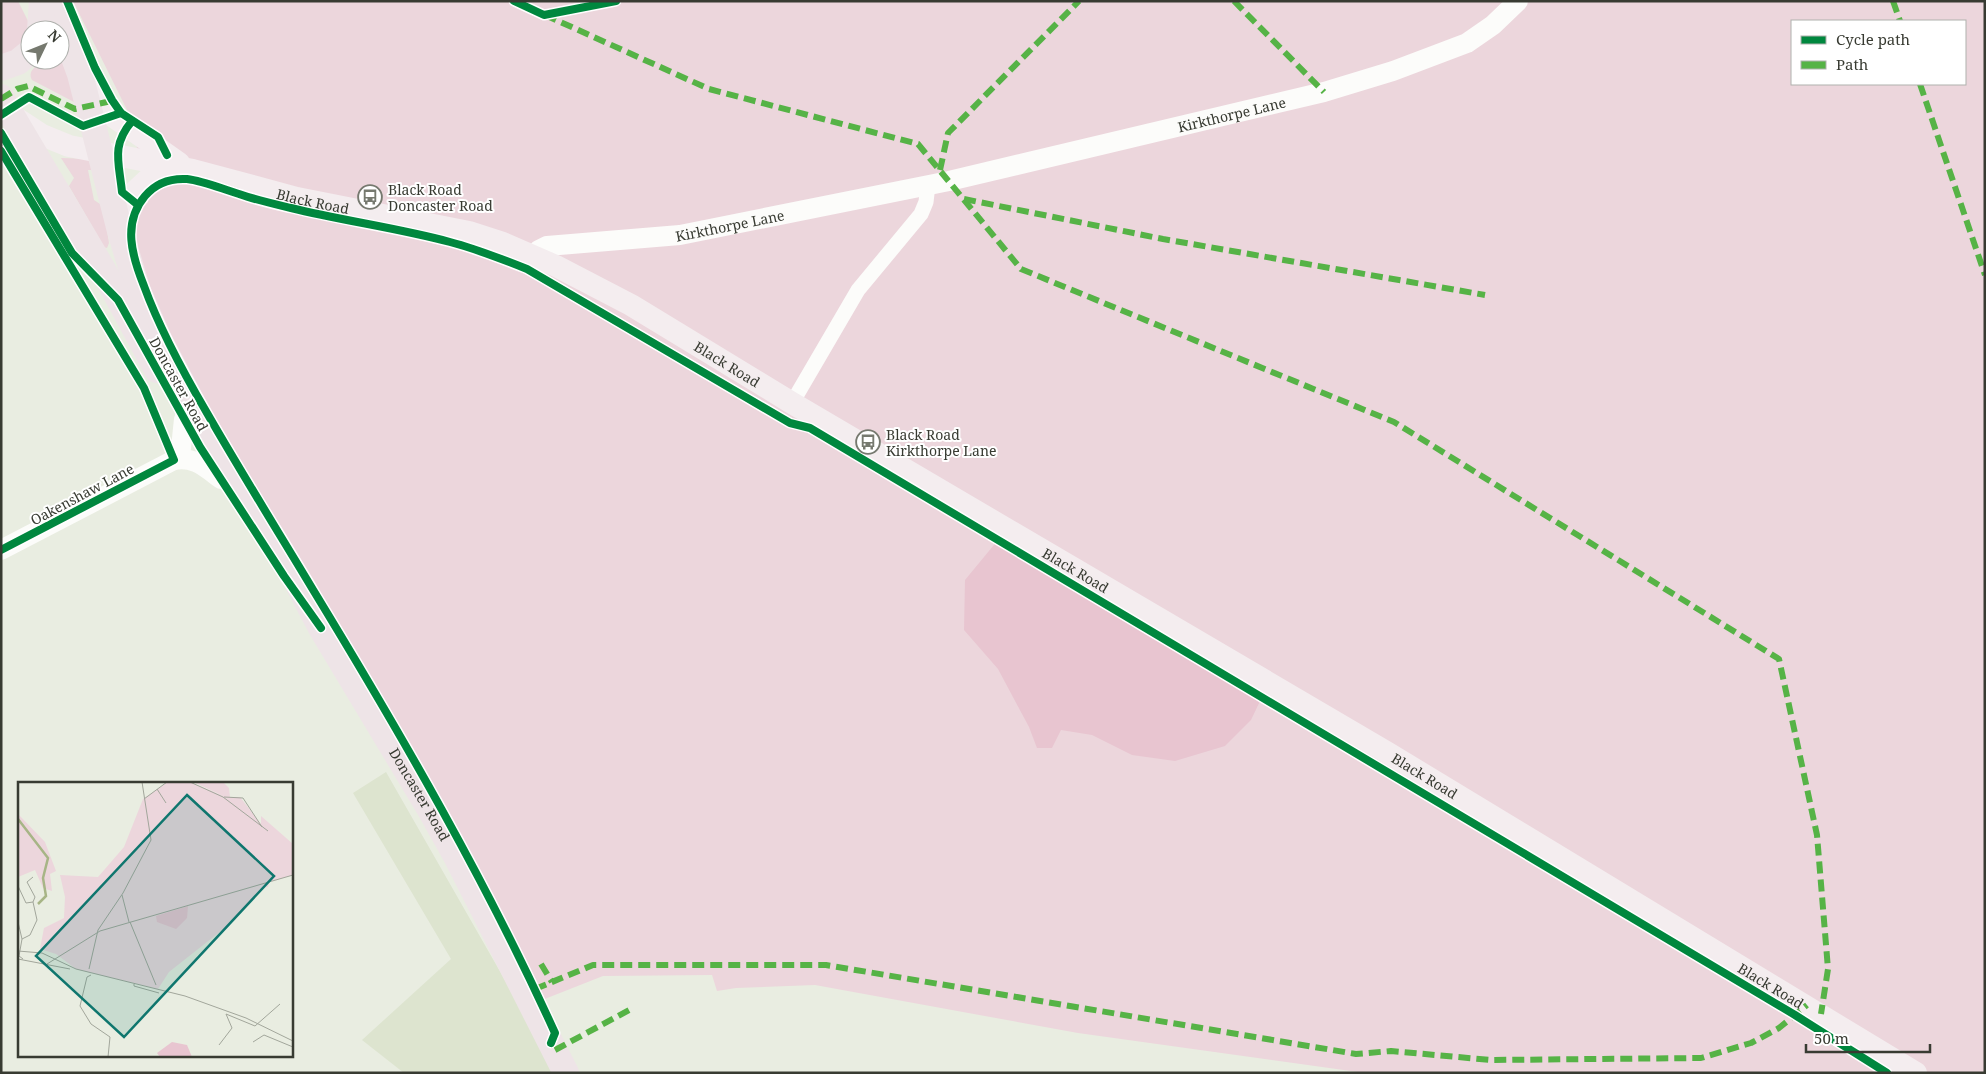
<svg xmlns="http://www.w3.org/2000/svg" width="1986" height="1074" viewBox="0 0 1986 1074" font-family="'Noto Serif',serif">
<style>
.built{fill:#dde4cf}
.green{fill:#ecd6dc;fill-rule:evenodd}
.forest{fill:#e8c5d0}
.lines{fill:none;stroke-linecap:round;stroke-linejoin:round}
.street{stroke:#fcfcfa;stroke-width:15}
.secondary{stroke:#fcfcfa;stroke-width:20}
.primary{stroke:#f4edef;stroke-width:22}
.highway{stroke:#eee4e7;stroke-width:26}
.quiet{stroke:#56b346;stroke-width:6;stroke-dasharray:12 6;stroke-linecap:butt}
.cycleway-casing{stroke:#fff;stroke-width:11}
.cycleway{stroke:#00873e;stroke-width:8}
.labels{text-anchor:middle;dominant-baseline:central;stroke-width:4;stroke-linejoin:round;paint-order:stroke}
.street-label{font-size:14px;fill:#383b32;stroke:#fff}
.poi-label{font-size:14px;fill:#383b32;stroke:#fff;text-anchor:start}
.inset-river{fill:none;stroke:#a7b586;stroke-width:2.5}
.inset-road{fill:none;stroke:#a2a69b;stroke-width:1}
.view{fill:#0f766e;fill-opacity:0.15;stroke:#0f766e;stroke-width:2.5}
.inset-edge{fill:none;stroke:#383b32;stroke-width:2.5}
</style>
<rect width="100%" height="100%" fill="#e9ede1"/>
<!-- built -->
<path class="built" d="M 386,772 L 510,989 L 565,1073 L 404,1073 L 362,1040 L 451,959 L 353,793 Z"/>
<!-- green -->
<g class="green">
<path d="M 1,1 L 18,1 L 32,29 L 30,30 L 30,40 L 1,61 Z"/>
<path d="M 73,1 L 1985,1 L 1985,1073 L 1358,1072 L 1078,1033 L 815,985 L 736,988 L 717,991 L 712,975 L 603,976 L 532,1004 L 159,339 L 131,222 L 138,205 L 148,203 L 131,118 ZM 1792,21 L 1965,21 L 1965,84 L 1792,84 Z"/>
<path d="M 60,51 L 74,90 L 74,102 L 32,80 C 27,70 37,67 42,60 L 60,60 Z"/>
<path d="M 61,158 L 96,159 L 96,170 L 88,170 L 94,200 L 103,206 L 109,243 L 107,248 L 104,247 L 69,186 L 74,178 Z"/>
</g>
<!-- forest -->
<path class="forest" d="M 998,540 L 1262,697 L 1251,720 L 1225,746 L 1175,761 L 1132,755 L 1092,735 L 1061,730 L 1052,748 L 1037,748 L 1029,727 L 998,669 L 964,630 L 965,580 Z"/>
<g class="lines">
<!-- street -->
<path class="street" d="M 792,403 L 858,290 L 921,214 L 926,202 L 928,185"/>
<!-- secondary -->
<g class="secondary">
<path id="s1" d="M 534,256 L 539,250 L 547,246 L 680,235 L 949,181 L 1324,92 L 1393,71 L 1467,43 L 1493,25 L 1518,1"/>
<path d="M 174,460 L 181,448 L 184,419"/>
<path d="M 1,550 L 174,460 C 194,456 206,468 221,479"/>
</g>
<!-- primary -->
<g class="primary">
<path d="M 83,80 L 111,115 L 179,163"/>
<path id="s2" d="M 13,116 L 42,135 L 69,146 L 193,170 L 297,198 L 469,232 L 503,243 L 556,266 L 631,305 L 792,403 L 1388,753 L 1916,1073"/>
<path d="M 120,231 L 123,214 L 129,197 L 147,180 L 159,174 L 179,171"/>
</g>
<!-- highway -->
<g class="highway">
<path id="s3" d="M 50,1 L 58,15 L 80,74 L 120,231 L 138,291 L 159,339 L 201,419 L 291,571 L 321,628 L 429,808 L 457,858 L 566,1073"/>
<path d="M 40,30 L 42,1"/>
<path d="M 1,68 L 18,62 L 30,52"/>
<path d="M 1,97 L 101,266 L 157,370"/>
</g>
<!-- quiet -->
<g class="quiet">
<path d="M 1234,1 L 1324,92"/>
<path d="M 1893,1 L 1900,21"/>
<path d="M 545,15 L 709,89 L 918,144 L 1021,269 L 1394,422 L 1779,659 L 1817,835 L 1828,969 L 1821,1014"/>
<path d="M 1920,84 L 1985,275"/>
<path d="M 1,99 L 17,89 L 28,86 L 75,109 L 116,100"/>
<path d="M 940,170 L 948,133 L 1079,1"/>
<path d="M 964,199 L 1163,239 L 1485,295"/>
<path d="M 541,964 L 552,982"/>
<path d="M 535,989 L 593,965 L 826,965 L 1356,1054 L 1391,1051 L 1491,1060 L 1701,1058 L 1751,1043 L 1779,1028 L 1807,1005"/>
<path d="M 555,1050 L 633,1008"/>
</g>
<!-- cycleway casing -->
<g class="cycleway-casing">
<g id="cycleway">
<path d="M 67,1 L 95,68 L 112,100 L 121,113 L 158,137 L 167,155"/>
<path d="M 514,1 L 544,15 L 616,1"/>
<path d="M 1,115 L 29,97 L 83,126 L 121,113"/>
<path d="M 132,121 C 111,146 119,162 122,192 L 138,205"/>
<path d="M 1,133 L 72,253 L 118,300 L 200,447 L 284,576 L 321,628"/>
<path d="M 1,151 L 144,388 L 174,460 L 1,550"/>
<path d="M 551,1043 L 555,1033 C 486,881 402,736 315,593 C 279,533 242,474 207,413 C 183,372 160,330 144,286 C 132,256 122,223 145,196 C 155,184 170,178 187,179 C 204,181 222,189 239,194 C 256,200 274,204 291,208 C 344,221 398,228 450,242 C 477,249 502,259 527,269 L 790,423 L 810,428 L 1795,1015 L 1887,1073"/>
</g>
</g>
<!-- cycleway -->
<use href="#cycleway" class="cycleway"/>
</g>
<!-- icons -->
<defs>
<g id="bus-ring" transform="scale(1.25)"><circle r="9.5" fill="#fff" stroke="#76796f" stroke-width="1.5"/><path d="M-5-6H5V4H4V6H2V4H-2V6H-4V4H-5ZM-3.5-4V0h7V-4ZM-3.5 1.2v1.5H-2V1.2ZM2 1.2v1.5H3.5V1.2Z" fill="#76796f"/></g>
</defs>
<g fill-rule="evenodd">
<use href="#bus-ring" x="370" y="197"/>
<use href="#bus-ring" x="868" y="442"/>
</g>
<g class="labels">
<!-- street labels -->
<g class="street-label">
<text stroke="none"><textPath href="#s1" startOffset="715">Kirkthorpe Lane</textPath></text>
<text stroke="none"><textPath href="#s2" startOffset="314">Black Road</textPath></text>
<text stroke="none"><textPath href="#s1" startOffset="201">Kirkthorpe Lane</textPath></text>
<text stroke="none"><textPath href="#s2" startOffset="764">Black Road</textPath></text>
<text transform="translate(179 384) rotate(61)">Doncaster Road</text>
<text transform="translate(82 494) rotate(-28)">Oakenshaw Lane</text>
<text stroke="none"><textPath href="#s2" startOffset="1169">Black Road</textPath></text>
<text stroke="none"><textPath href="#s2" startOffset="1574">Black Road</textPath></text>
<text stroke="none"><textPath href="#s3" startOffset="881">Doncaster Road</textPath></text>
<text stroke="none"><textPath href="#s2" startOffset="1979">Black Road</textPath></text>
</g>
<!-- poi labels -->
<g class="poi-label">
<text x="388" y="189">Black Road<tspan x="388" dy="16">Doncaster Road</tspan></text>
<text x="886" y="434">Black Road<tspan x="886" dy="16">Kirkthorpe Lane</tspan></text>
</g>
</g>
<!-- overview -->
<g transform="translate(18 782)">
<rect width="275" height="275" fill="#e9ede1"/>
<path d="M 150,0 L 172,0 L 206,14 L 175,0 L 205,0 L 211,6 L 212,15 L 222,15 L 243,42 L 243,34 L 275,62 L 275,93 L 251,100 L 250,105 L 245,106 L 208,145 L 151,190 L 140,207 L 58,187 L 38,172 L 22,167 L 26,146 L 46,136 L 47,115 L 42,93 L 80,95 L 106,65 L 125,17 ZM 0,32 L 27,60 L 38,89 L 32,92 L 34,109 L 25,106 L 17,88 L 0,95 Z" fill="#ecd6dc"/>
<path d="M 170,124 L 169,136 L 158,147 L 139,140 L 138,134 ZM 154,260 L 169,263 L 174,275 L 142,275 L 139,271 Z" fill="#e8c5d0"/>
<path class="inset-river" d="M 0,37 L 30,76 L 25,96 L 28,114 L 20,122"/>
<path class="inset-road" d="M 172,0 L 205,15 L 250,49M 139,7 L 148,21M 206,15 L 225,16 L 244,45M 126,17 L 149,0M 0,104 L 8,121 L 15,120M 104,113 L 111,140M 0,140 L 4,157 L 1,174 L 5,177M 112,140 L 138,203M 4,157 L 12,153 L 19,138 L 15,120 L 17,115 L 9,100 L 15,95M 0,169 L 24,171 L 58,187 L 167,214 L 228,236 L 275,259M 0,177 L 52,187M 29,182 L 82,149 L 275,93M 71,187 L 80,148 L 105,111 L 133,58 L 124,0M 73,193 L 69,195 L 62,224 L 73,242 L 92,255 L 90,275M 116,202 L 116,204 L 141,211M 208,232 L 237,244 L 262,222M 235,260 L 246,253 L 275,265M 201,263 L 214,246 L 208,232"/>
<path class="view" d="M 169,13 L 256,94 L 106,255 L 18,174 Z"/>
<rect width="275" height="275" class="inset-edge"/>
</g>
<!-- border -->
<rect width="1986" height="1074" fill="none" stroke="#383b32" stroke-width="5"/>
<!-- legend -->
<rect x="1791" y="20" width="175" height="65" fill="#ffffff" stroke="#afb1ad"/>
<rect x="1801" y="36" width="25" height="8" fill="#00873e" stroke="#afb1ad"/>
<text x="1836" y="45" font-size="15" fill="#383b32">Cycle path</text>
<rect x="1801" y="61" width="25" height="8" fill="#56b346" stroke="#afb1ad"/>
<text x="1836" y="70" font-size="15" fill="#383b32">Path</text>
<!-- north arrow -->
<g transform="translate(45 45) rotate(47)"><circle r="24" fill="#ffffff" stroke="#afb1ad"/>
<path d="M0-4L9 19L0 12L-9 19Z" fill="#76796f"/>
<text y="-8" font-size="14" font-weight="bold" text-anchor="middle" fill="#383b32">N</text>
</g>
<!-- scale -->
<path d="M1806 1044v8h124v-8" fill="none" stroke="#383b32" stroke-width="2.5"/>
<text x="1814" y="1044" font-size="15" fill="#383b32" stroke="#ffffff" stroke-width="4" paint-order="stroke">50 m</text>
</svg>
